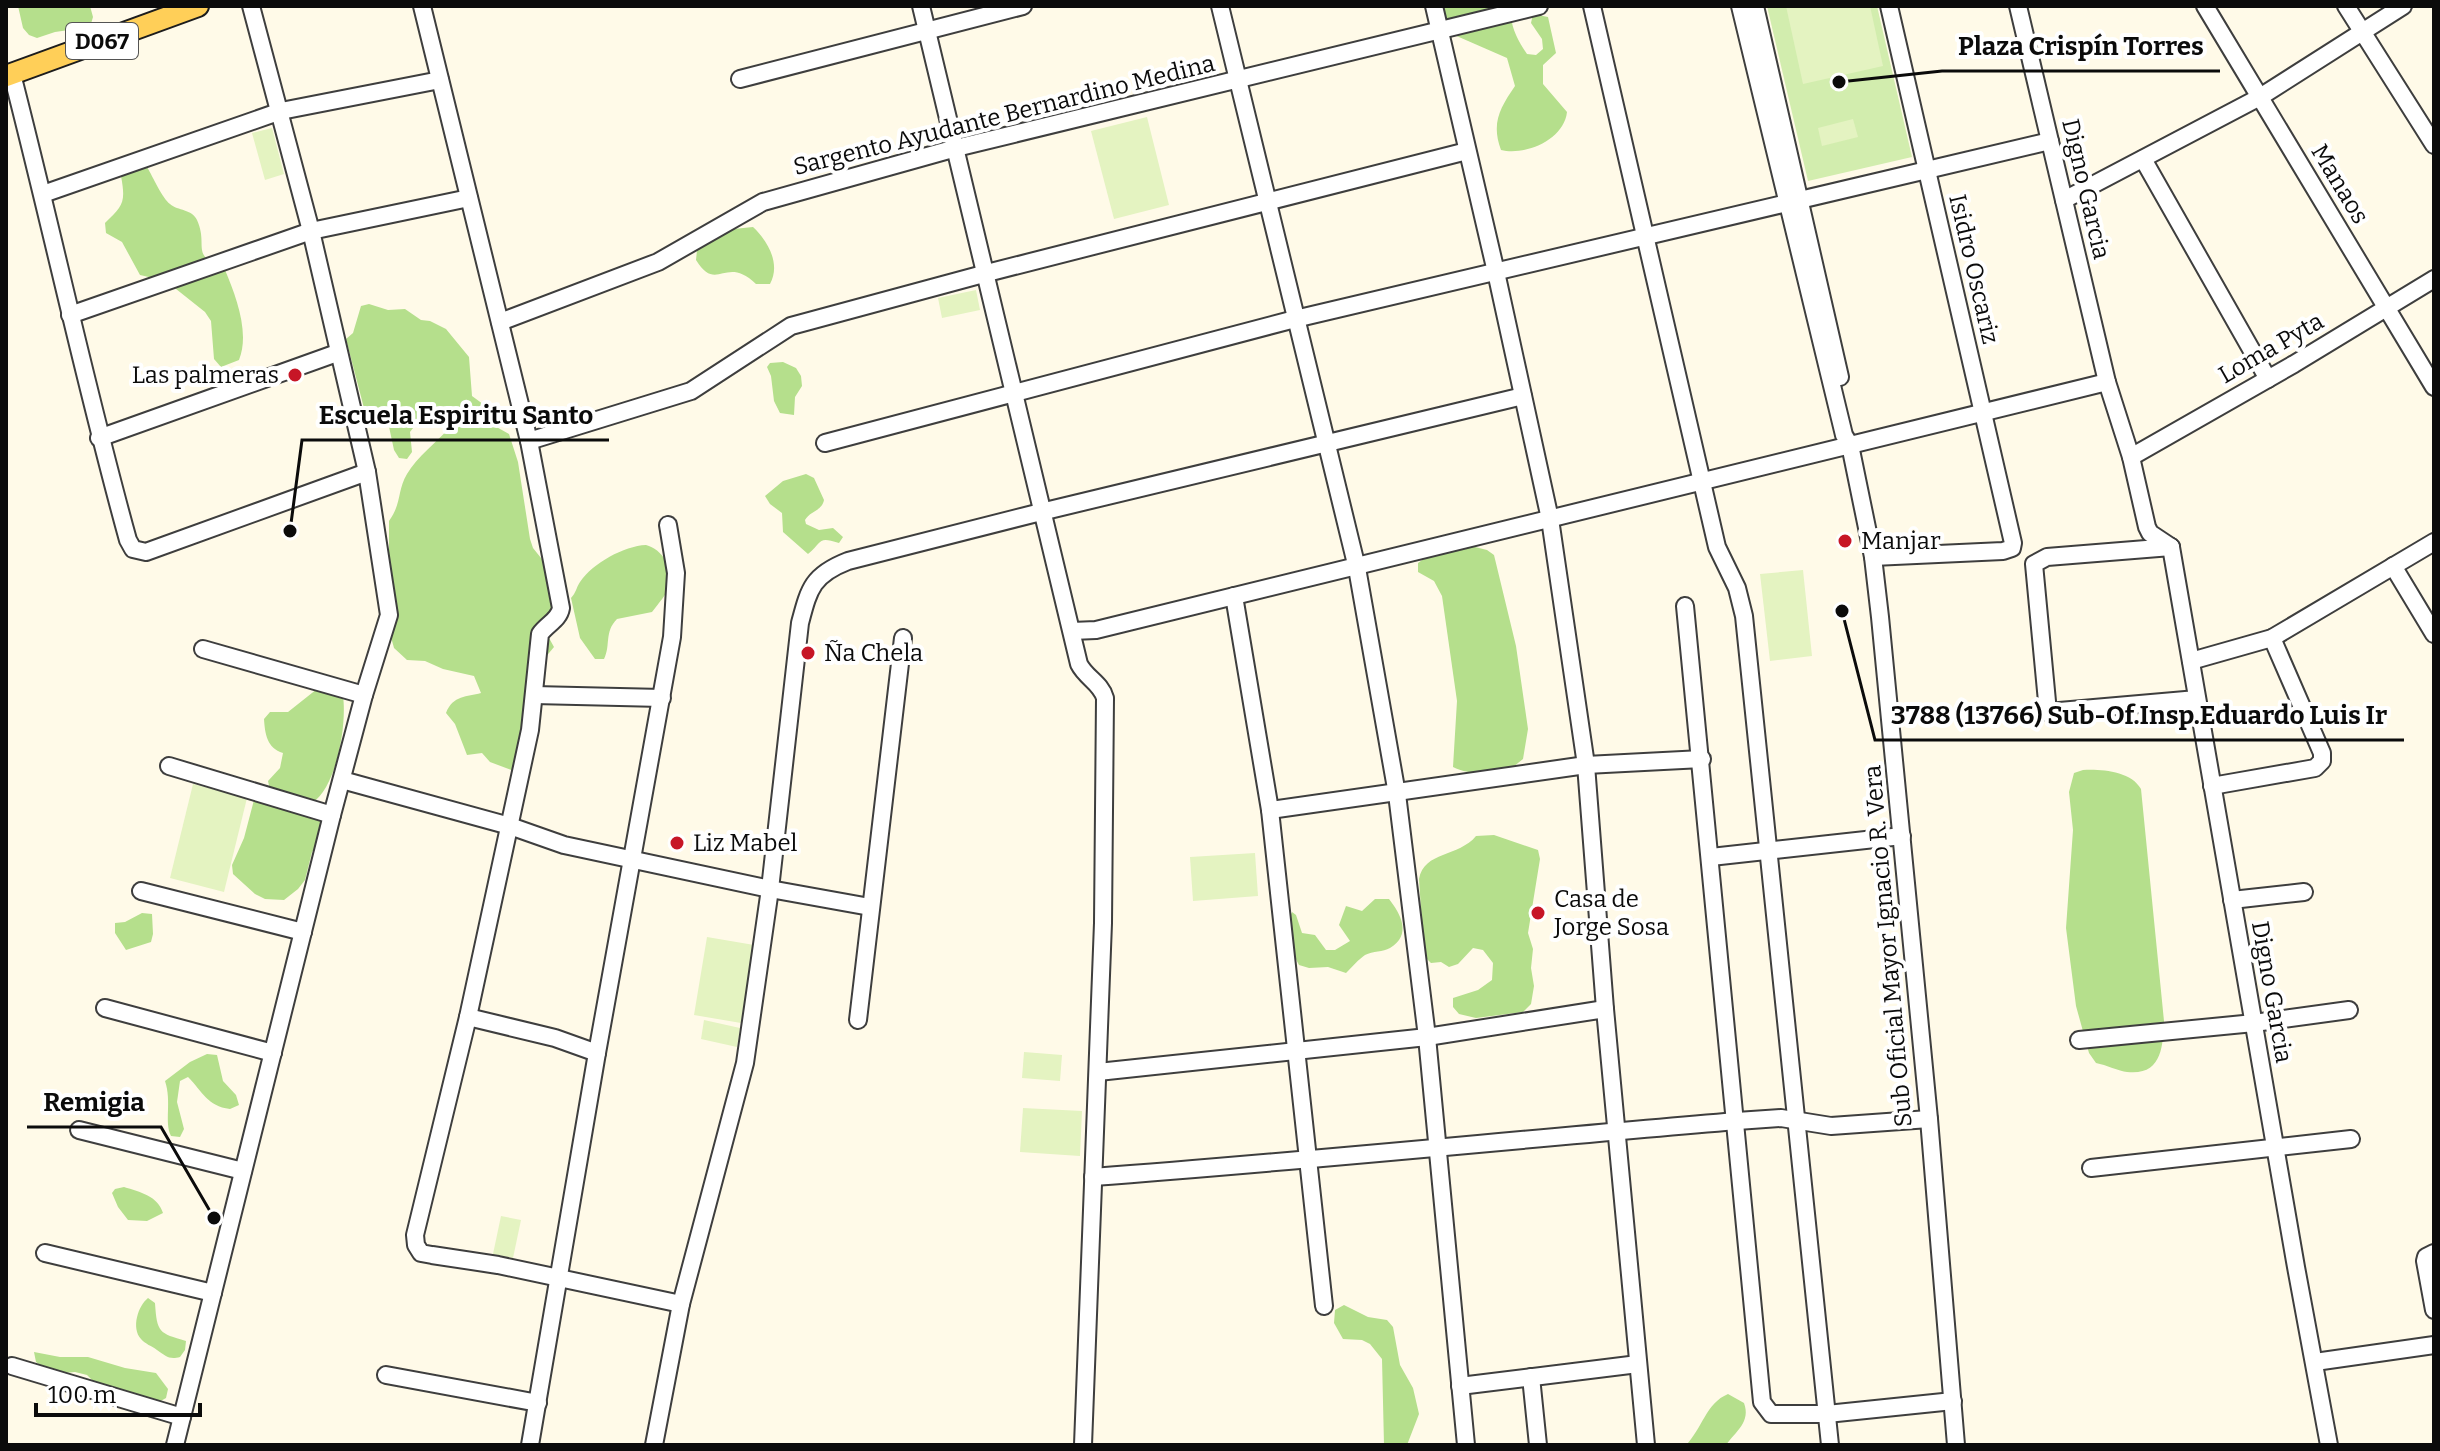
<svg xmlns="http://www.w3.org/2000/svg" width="2440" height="1451" viewBox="0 0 2440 1451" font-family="Bitter,serif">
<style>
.green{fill:#d2edae}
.forest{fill:#b5df8c}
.pitch{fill:#e4f3c1}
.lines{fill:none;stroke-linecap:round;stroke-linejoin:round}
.minor-casing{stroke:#3e3e3e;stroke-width:20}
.major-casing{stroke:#1c1c1c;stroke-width:24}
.minor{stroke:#fff;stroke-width:16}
.major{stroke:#ffcf58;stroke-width:20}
.poi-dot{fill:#c71626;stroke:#fff;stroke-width:3}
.labels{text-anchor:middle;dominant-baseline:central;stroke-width:8;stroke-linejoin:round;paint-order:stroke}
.shield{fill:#fff;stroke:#545454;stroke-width:2}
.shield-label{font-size:22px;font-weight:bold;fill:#0b0b0b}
.street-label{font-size:24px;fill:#0b0b0b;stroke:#fff}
.poi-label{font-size:24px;fill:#0b0b0b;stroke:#fff;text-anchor:start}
.leader{fill:none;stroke:#0b0b0b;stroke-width:3}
.callout-dot{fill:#0b0b0b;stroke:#fff;stroke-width:3}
.callout-label{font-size:26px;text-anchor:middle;font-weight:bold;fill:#0b0b0b;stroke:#fff;stroke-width:8;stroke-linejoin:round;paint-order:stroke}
</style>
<rect width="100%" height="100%" fill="#fffae8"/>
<!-- green -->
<path class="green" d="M 1767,6 L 1877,6 L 1912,157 L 1808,181 Z"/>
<!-- forest -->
<g class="forest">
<path d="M 18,6 L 90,6 L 93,17 L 90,27 L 55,32 L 37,38 L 29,35 L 23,28 Z"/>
<path d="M 1438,6 L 1513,6 C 1507,22 1518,41 1527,54 L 1536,55 L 1543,49 L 1542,39 L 1531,23 L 1533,14 L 1548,17 L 1556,53 L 1543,65 L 1543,84 L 1567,112 C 1564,140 1525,156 1501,150 C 1491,123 1500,108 1515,86 L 1507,58 L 1452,34 Z"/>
<path d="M 147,167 C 153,177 162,198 170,204 C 178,211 192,209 197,220 C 209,247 189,254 225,270 C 236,296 250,333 239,360 L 221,367 L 214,359 L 211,321 L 205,312 L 166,281 L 140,275 L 122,242 L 106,233 L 105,223 C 123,205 126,203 121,176 L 129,170 Z"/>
<path d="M 753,227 C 768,241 781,264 770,284 L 756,284 C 725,254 717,294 696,260 L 698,241 L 714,231 Z"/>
<path d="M 369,304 L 388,310 L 405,309 L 421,320 L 430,321 L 446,329 L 469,357 L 472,396 L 487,407 L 493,425 L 509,434 L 518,462 L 530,539 L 533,548 L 545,563 L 557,609 L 549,638 L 554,647 L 534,671 L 514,771 L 490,762 L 482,753 L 467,755 L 455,724 L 446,713 C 453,695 467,697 481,693 L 474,676 L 443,669 L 425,661 L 407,660 L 394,648 L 389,630 L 389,521 C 402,503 397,491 407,474 C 417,457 437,442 450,427 L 449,410 C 431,408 420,418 410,432 L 412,452 L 407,459 L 399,458 L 394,450 L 388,422 L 370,420 L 365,412 L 346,339 L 353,333 L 361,306 Z"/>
<path d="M 783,362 L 796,368 L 801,376 L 802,386 L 795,397 L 794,415 L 780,413 L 774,401 L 771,376 L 767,367 L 770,363 Z"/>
<path d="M 806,474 L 814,478 L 824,500 C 822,511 810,511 805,520 L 806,524 L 819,530 L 833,528 L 843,537 L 839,543 C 817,536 823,542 808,554 L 783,532 L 782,513 L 770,504 L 765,496 L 783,481 Z"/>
<path d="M 1459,543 L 1487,550 L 1494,555 L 1516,646 L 1528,729 L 1523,759 C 1518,763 1512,768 1507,770 C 1493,776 1466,774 1453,767 L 1457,701 L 1442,596 L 1434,581 L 1418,572 L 1418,563 L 1440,547 Z"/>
<path d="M 646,545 C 662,549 674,568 670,585 C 667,594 658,604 652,612 L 617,619 C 604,632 611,645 604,659 L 595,659 L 580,638 L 571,598 C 576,593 576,588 580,582 C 593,563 624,546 646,545 Z"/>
<path d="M 317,689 L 343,696 C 347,724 337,787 312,803 L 323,819 L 323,837 L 312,852 L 305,880 L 298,889 L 284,900 L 265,899 L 255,894 L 233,874 L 232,865 L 244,838 L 254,800 L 270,790 L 268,781 L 280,768 L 283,753 C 267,748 265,734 264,719 L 270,712 L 288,712 Z"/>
<path d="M 2083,770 C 2101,769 2131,771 2141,789 L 2164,1021 C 2163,1046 2162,1076 2127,1072 C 2119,1071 2106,1065 2096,1063 L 2089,1053 L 2076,1006 L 2066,928 L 2073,830 L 2069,792 L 2074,773 Z"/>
<path d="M 1494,835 L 1538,850 L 1540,859 L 1528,933 L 1533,949 L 1531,968 L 1534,986 L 1531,1004 L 1523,1012 L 1476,1018 L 1459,1014 L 1453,1007 L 1453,998 L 1478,990 L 1492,980 L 1493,963 L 1483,950 L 1473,948 L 1458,964 L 1449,967 L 1441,962 L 1431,963 L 1424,956 L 1419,879 C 1424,851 1459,857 1476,836 Z"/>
<path d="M 1375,899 L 1389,899 C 1401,914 1412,935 1390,948 C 1383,952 1373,951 1365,955 C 1359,959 1352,967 1346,973 L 1328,967 L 1309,968 L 1299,965 C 1291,950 1284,928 1292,912 L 1296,915 L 1302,933 L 1315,935 L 1326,950 L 1335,950 L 1350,941 L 1339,925 L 1346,906 L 1362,911 Z"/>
<path d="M 142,913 L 152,914 L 153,934 L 151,942 L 126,950 L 115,933 L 115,923 L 125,922 Z"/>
<path d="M 207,1054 L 217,1055 L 223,1081 L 236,1095 L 239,1105 L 230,1109 C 207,1106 203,1092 188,1077 L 180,1081 L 177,1102 L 184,1129 L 180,1137 L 171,1136 C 164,1122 172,1102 165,1081 L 190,1062 Z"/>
<path d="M 124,1187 C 140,1192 158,1196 163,1213 L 147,1221 L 128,1220 L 118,1207 L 112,1193 L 115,1189 Z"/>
<path d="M 148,1298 L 155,1303 C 157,1333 159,1333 186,1341 L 185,1350 L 180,1357 C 169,1360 166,1356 157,1350 C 152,1346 145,1344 141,1339 C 131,1328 138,1306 148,1298 Z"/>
<path d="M 1344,1305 L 1368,1317 L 1387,1320 L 1393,1327 L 1400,1365 L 1413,1388 L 1419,1414 L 1407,1445 L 1384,1445 L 1382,1359 L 1370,1344 L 1362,1340 L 1343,1339 L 1334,1323 L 1335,1310 Z"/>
<path d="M 34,1352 L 60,1357 L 88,1357 L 125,1368 L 156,1373 L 168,1389 L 166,1398 L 159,1402 L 95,1383 L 87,1375 L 75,1372 L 52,1374 L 36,1362 Z"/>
<path d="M 1728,1394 L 1744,1403 C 1751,1422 1736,1431 1726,1445 L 1686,1445 C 1702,1429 1706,1403 1728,1394 Z"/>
</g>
<!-- pitch -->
<g class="pitch">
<path d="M 1786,6 L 1870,6 L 1883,66 L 1803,84 Z"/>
<path d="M 1147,117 L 1169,205 L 1114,219 L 1091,131 Z"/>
<path d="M 1853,119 L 1858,137 L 1822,146 L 1818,128 Z"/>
<path d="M 272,128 L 284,174 L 265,180 L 252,133 Z"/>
<path d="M 976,290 L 980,310 L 942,318 L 938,298 Z"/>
<path d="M 1803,570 L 1812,656 L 1770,661 L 1760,574 Z"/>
<path d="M 193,784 L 247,798 L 224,892 L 170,878 Z"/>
<path d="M 1255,853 L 1258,896 L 1193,901 L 1190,857 Z"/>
<path d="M 707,937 L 754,945 L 741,1023 L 694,1015 Z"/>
<path d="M 704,1020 L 740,1028 L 737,1047 L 701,1039 Z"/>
<path d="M 1024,1052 L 1062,1055 L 1060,1081 L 1022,1078 Z"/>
<path d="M 1023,1108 L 1082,1111 L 1080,1156 L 1020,1152 Z"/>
<path d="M 501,1216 L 521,1220 L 513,1258 L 493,1254 Z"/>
</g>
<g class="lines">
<!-- minor casing -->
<g class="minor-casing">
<g id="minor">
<path d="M 422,6 L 529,441 L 561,608 C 559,620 547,624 540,634 L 530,730 L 468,1017 L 415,1235 L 416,1245 L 421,1253 L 432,1255 L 498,1265 L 681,1304"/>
<path d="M 921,6 L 1079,664 C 1086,678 1101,683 1105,698 L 1103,923 L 1083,1445"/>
<path d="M 1220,6 L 1357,568 L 1397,794 L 1427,1037 L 1466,1445"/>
<path d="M 1434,6 L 1496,272 L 1550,519 L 1586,765 L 1605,1009 L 1646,1445"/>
<path d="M 1592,6 L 1717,547 L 1737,588 L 1744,616 L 1830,1445"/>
<path d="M 1740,6 L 1844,435 L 1850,445 L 1873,557 L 1880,617 L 1929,1119 L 1956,1445"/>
<path d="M 1755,6 L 1840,377"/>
<path d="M 2018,6 L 2107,382 L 2131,457 L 2147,527 L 2150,533 L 2171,547"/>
<path d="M 2205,6 L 2434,387"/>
<path d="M 2346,6 L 2434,145"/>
<path d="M 12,74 C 52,229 85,385 128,540 L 133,549 L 146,552 L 367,472"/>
<path d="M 740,79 L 1023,6"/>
<path d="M 2143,159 L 2268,379"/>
<path d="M 43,194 L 281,111 L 440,80"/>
<path d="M 2064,200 L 2260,97 L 2403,6"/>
<path d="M 70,315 L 311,231 L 469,198"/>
<path d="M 500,322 L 658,262 L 763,202 L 956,148 L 1539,6"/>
<path d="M 99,438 L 337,353"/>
<path d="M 529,441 L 691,391 L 791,326 L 987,273 L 1467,151"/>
<path d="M 825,443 L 1295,319 L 2050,141"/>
<path d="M 2131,457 L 2294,364 L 2434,279"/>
<path d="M 2171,547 L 2296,1267 L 2329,1445"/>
<path d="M 2171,547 L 2047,557 L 2034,564 L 2048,712 L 2197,699"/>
<path d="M 1873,557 L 2003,551 L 2012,548 L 2013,543 L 1889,6"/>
<path d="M 2393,566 L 2434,634"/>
<path d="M 1234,596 L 1270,810 L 1324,1306"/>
<path d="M 1685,606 L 1762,1402 L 1771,1414 L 1827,1414 L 1953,1401"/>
<path d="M 1072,631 L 1096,630 L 2107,382"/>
<path d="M 203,649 L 364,695"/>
<path d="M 2191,661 L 2272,638 L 2434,542"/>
<path d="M 534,695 L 662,698"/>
<path d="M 169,766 L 332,815"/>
<path d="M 342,780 L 510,826 L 564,845 L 770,889 L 870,907"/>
<path d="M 2212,786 L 2315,768 L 2322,761 L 2322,753 L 2272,638"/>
<path d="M 1270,810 L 1586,765 L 1702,759"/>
<path d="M 1711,857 L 1902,836"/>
<path d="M 141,891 L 303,932"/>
<path d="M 2232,900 L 2304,892"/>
<path d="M 105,1008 L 273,1053"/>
<path d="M 468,1017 L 555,1038 L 597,1053"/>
<path d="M 858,1020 L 903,638"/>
<path d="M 2079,1040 L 2254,1023 L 2349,1010"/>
<path d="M 1098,1072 L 1427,1037 L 1605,1009"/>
<path d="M 79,1130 L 243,1171"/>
<path d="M 2091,1168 L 2351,1139"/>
<path d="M 1093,1177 C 1308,1161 1522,1139 1737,1121 L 1781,1118 L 1831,1126 L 1929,1119"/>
<path d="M 45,1253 L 213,1293"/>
<path d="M 2434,1253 L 2426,1257 L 2425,1261 L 2434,1310"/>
<path d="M 2315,1362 L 2434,1345"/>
<path d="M 12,1366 L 182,1417"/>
<path d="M 386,1375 L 538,1403"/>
<path d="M 1531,1377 L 1538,1445"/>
<path d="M 1460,1386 L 1638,1364"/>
<path d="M 175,1445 L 332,815 L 364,695 L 389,615 L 367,472 L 311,231 L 251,6"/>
<path d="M 530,1445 L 597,1053 L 672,637 L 676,573 L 668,525"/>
<path d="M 654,1445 L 681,1304 L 745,1063 L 770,889 L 800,623 C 809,589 812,575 848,561 L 1041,512 L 1523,396"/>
</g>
</g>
<!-- major casing -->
<g class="major-casing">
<path id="major" d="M 6,76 L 198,6"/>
</g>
<!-- minor -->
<use href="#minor" class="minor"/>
<!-- major -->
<use href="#major" class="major"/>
</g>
<!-- markers -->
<g class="poi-dot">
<circle cx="295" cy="375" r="8"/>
<circle cx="1845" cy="541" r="8"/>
<circle cx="808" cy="653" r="8"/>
<circle cx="677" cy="843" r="8"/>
<circle cx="1538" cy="913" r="8"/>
</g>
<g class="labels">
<!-- shield labels -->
<rect class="shield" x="66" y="23" width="72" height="36" rx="6"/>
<g class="shield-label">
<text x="102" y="41">D067</text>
</g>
<!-- street labels -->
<g class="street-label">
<text transform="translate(1004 115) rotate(-14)">Sargento Ayudante Bernardino Medina</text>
<text transform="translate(2340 184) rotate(59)">Manaos</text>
<text transform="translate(2086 189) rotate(77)">Digno Garcia</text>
<text transform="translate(1974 269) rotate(77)">Isidro Oscariz</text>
<text transform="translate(2271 348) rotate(-30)">Loma Pyta</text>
<text transform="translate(1888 946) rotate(-95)">Sub Oficial Mayor Ignacio R. Vera</text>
<text transform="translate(2272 992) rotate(80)">Digno Garcia</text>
</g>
<!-- poi labels -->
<g class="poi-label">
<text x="279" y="375" text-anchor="end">Las palmeras</text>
<text x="1861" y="541">Manjar</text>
<text x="824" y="653">Ña Chela</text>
<text x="693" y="843">Liz Mabel</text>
<text x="1554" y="899">Casa de<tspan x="1554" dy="28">Jorge Sosa</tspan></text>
</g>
</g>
<!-- callouts -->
<path class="leader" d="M1839 82L1942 71H2220M290 531L302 440H609M1842 611L1875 740H2404M214 1218L161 1127H27"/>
<g class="callout-dot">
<circle cx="1839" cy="82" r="8"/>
<circle cx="290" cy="531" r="8"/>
<circle cx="1842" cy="611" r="8"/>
<circle cx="214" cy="1218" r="8"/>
</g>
<g class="callout-label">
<text x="2081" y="55">Plaza Crispín Torres</text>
<text x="456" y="424">Escuela Espiritu Santo</text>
<text x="2139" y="724">3788 (13766) Sub-Of.Insp.Eduardo Luis Ir</text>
<text x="94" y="1111">Remigia</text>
</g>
<!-- border -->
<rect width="2440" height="1451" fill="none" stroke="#0b0b0b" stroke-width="16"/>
<!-- scale -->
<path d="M36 1403v12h164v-12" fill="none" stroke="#0b0b0b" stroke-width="4"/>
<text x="48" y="1403" font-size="24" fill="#0b0b0b" stroke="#ffffff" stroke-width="6" paint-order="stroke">100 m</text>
</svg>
